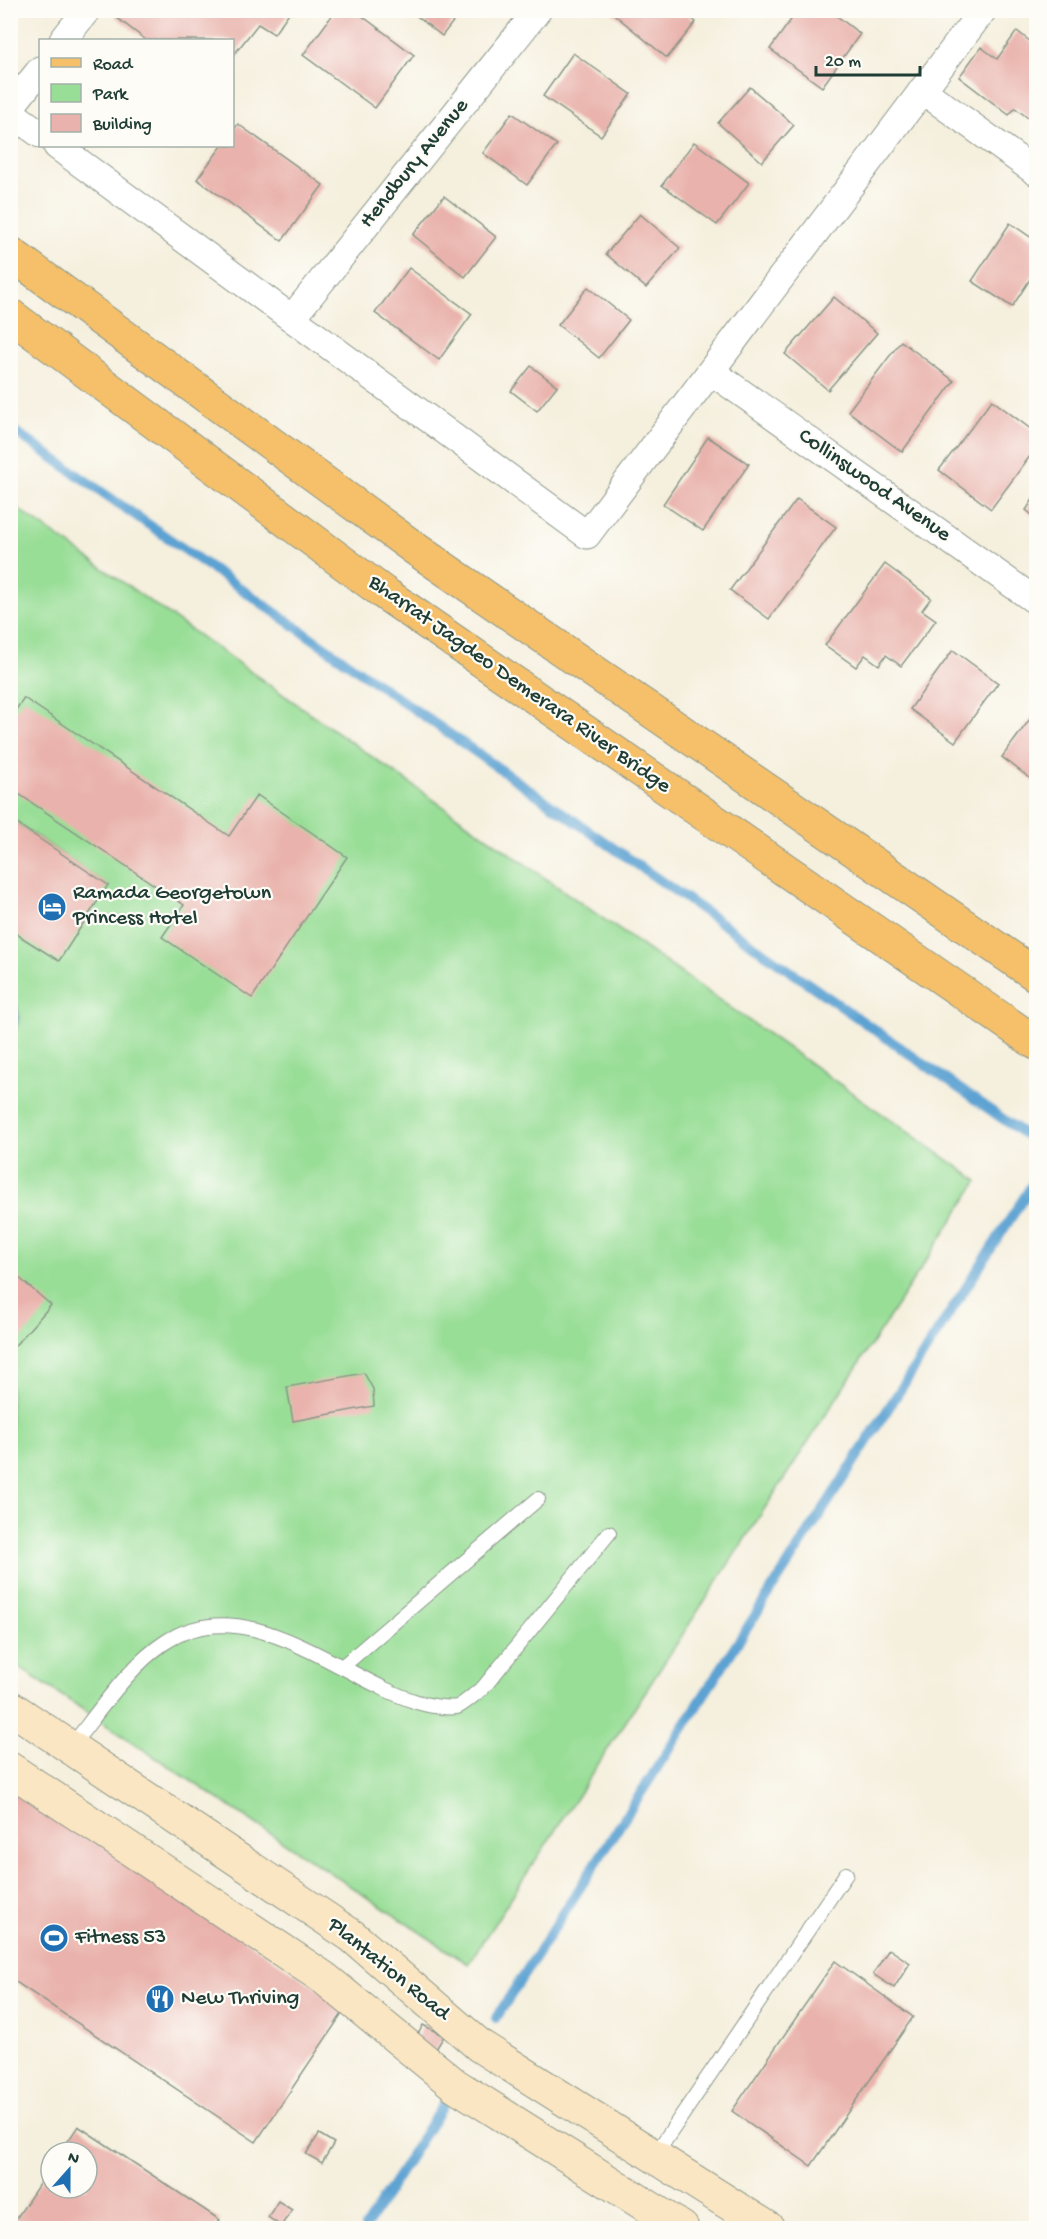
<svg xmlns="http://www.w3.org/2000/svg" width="1047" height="2239" viewBox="0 0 1047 2239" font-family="'Gochi Hand',sans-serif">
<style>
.green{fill:#99de97;stroke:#5c8e66;stroke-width:1.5}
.water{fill:#5ca2d2;stroke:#3e7083;stroke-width:1.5}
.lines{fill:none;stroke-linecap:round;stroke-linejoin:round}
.stream{stroke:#5ca2d2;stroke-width:10}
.building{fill:#e9b2ac}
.lane-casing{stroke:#8a9688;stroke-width:16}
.street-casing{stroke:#8a9688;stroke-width:29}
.secondary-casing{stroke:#8a9688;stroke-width:35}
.primary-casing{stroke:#8a9688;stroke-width:35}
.lane{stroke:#fff;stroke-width:14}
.street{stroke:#fff;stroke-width:27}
.secondary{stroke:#fbe6c4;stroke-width:33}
.primary{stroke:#f6c06b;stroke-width:33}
.labels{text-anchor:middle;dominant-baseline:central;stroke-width:4.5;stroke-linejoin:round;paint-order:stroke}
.street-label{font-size:22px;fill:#1f3d34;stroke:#fdfcf7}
.poi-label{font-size:22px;fill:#1f3d34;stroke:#fdfcf7;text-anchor:start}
</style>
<rect width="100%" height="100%" fill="#fdfcf7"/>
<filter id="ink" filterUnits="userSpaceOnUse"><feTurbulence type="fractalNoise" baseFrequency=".0167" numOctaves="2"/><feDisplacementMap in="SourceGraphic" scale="12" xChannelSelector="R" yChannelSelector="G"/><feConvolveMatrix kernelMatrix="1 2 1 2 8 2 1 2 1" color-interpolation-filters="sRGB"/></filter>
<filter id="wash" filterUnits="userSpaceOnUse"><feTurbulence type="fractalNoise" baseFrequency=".008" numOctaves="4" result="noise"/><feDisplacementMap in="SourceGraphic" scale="24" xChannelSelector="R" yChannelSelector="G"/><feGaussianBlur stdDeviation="1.35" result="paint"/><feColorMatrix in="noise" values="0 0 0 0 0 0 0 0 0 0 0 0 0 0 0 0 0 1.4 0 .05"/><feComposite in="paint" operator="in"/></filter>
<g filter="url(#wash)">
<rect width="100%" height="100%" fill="#f5efdd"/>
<!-- green -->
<path class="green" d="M 11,504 L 978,1181 L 468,1964 L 11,1662 L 10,930 L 107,885 L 11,819 Z"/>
<!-- water -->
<path class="water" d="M 11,989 C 20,1009 22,1020 11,1040 Z"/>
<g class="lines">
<!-- stream -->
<g class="stream">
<path d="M 10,428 L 1036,1142"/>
<path d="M 496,2018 L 1036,1179"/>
<path d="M 365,2228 L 444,2103"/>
</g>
</g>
<g id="blocks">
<!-- building -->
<g class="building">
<path d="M 121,10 L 291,10 L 274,34 L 258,24 L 232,57 L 232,40 L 146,40 L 116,17 Z"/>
<path d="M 336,10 L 354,10 L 414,55 L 375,108 L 303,55 Z"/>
<path d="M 409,10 L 462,10 L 442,36 Z"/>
<path d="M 609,10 L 682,10 L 696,22 L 667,58 Z"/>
<path d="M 798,10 L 829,10 L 860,34 L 822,87 L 770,49 Z"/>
<path d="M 1017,31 L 1036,46 L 1036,124 L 1015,108 L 1009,115 L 959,77 L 981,47 L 997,59 Z"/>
<path d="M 573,53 L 631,94 L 601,136 L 543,96 Z"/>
<path d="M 750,87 L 794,125 L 762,162 L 718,123 Z"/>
<path d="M 512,113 L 557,145 L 527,185 L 483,153 Z"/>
<path d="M 238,124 L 323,185 L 282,241 L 197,179 L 222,146 L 232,146 L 232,131 Z"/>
<path d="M 694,142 L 749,183 L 717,225 L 662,185 Z"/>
<path d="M 444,196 L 496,237 L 465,277 L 413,235 Z"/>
<path d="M 640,214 L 680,248 L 646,288 L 606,254 Z"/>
<path d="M 1010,223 L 1036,241 L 1036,270 L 1012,307 L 972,281 Z"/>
<path d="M 409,268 L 472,314 L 439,360 L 375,313 Z"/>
<path d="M 588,287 L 629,320 L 599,358 L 558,325 Z"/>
<path d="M 834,297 L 877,333 L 828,390 L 785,354 Z"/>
<path d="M 901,341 L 954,381 L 902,452 L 848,411 Z"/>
<path d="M 531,366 L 557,386 L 537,411 L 511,391 Z"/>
<path d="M 992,400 L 1036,433 L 1036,448 L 991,509 L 939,470 Z"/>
<path d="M 708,437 L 749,464 L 703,531 L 663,504 Z"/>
<path d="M 1036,495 L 1036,518 L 1026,510 Z"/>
<path d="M 797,499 L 836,527 L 769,619 L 730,590 Z"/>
<path d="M 885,564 L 931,598 L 922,610 L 936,620 L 901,666 L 886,655 L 879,665 L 865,655 L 856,667 L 825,645 Z"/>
<path d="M 953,650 L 998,683 L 955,742 L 910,709 Z"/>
<path d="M 24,698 L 229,836 L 257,795 L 347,857 L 252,998 L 162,937 L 184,905 L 10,788 L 10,718 Z"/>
<path d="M 1036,711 L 1036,783 L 1002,757 Z"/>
<path d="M 10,819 L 108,885 L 59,961 L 10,930 Z"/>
<path d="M 10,1270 L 51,1305 L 10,1351 Z"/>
<path d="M 364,1373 L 373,1389 L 374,1406 L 293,1421 L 287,1387 Z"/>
<path d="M 10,1783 L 346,2008 L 256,2142 L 10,1978 Z"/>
<path d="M 889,1949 L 910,1963 L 894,1988 L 873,1974 Z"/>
<path d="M 835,1961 L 913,2017 L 811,2166 L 732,2111 Z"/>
<path d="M 423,2025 L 444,2036 L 435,2051 L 415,2040 Z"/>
<path d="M 78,2126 L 220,2220 L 214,2228 L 10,2228 L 51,2166 L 51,2188 L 87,2188 L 87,2152 L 61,2152 Z"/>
<path d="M 319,2134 L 334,2143 L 322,2163 L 306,2154 Z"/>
<path d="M 278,2201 L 292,2210 L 281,2226 L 268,2217 Z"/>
</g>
</g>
</g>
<g filter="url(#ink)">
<use href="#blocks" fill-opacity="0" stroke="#8a9688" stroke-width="1.5"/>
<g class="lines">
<!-- lane casing -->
<g class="lane-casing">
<g id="lane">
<path d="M 343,1666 L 538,1499"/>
<path d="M 70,1748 C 97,1714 129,1666 164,1643 C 246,1587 340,1678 417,1702 C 426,1705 448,1709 457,1707 C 465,1704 475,1693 483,1688 L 609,1533"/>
<path d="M 655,2155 L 846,1874"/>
</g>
</g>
<!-- street casing -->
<g class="street-casing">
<g id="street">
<path d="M 63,40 L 87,10"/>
<path d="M 922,90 L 1036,172"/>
<path d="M 10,108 L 40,70"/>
<path d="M 10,112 L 40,134"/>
<path d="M 57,146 L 587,535 L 983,10"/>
<path d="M 292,318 L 538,10"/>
<path d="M 712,372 L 1036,601"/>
</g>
</g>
<!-- secondary casing -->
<g class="secondary-casing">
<g id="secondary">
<path d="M 10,1707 L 352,1936 L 480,2046 L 768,2228"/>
<path d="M 10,1769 L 324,1978 L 455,2085 L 682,2228"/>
</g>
</g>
<!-- primary casing -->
<g class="primary-casing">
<g id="primary">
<path d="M 10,253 L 417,550 L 1036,975"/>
<path d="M 10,315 L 384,593 L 1036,1043"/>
</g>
</g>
<!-- lane -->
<use href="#lane" class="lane"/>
<!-- street -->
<use href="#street" class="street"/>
<!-- secondary -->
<use href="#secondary" class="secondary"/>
<!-- primary -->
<use href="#primary" class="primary"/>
</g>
</g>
<!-- icons -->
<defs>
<g id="hotel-disc" transform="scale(1.5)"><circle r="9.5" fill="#1f6fb2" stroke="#fdfcf7"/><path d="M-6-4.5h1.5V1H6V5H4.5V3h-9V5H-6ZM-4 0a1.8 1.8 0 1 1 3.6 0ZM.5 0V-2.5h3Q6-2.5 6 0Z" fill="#fff"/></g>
<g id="stadium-disc" transform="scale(1.5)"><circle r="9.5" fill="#1f6fb2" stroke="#fdfcf7"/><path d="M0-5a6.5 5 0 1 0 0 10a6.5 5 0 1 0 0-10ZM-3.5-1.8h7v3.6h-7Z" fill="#fff"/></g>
<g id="restaurant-disc" transform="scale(1.5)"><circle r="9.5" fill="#1f6fb2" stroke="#fdfcf7"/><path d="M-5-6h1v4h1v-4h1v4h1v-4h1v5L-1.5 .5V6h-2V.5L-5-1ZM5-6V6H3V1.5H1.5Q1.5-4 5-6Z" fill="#fff"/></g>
</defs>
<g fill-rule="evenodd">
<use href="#hotel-disc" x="52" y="907"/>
<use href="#stadium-disc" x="54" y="1938"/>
<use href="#restaurant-disc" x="160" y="1999"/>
</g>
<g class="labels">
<!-- street labels -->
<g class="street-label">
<text transform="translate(415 164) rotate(-51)">Hendbury Avenue</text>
<text transform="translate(874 486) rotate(35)">Collinswood Avenue</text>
<text transform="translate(519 685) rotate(35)">Bharrat Jagdeo Demerara River Bridge</text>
<text transform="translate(388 1970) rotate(39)">Plantation Road</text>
</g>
<!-- poi labels -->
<g class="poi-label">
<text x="73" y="894">Ramada Georgetown<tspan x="73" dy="25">Princess Hotel</tspan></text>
<text x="75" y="1938">Fitness 53</text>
<text x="181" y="1999">New Thriving</text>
</g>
</g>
<!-- margin -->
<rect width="1047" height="2239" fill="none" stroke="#fdfcf7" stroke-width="36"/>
<!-- legend -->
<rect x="39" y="39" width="195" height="108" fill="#fdfcf7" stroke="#a4b0a9" stroke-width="1.5"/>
<rect x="51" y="58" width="30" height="9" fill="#f6c06b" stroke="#a4b0a9" stroke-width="1.5"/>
<text x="93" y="69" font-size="18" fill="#1f3d34">Road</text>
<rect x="51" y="84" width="30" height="18" fill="#99de97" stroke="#a4b0a9" stroke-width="1.5"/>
<text x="93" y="99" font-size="18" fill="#1f3d34">Park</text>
<rect x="51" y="114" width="30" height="18" fill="#e9b2ac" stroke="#a4b0a9" stroke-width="1.5"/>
<text x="93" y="129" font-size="18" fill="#1f3d34">Building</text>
<!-- north arrow -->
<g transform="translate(69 2170) rotate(21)"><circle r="28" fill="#fdfcf7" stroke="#a4b0a9" stroke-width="1.5"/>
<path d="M0-4.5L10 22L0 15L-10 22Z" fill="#1f6fb2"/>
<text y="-9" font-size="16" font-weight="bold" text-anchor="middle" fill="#1f3d34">N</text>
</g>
<!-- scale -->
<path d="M816 66v9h104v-9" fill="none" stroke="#1f3d34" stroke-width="3"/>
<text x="825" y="66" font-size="18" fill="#1f3d34" stroke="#fdfcf7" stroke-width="4.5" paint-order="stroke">20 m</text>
</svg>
